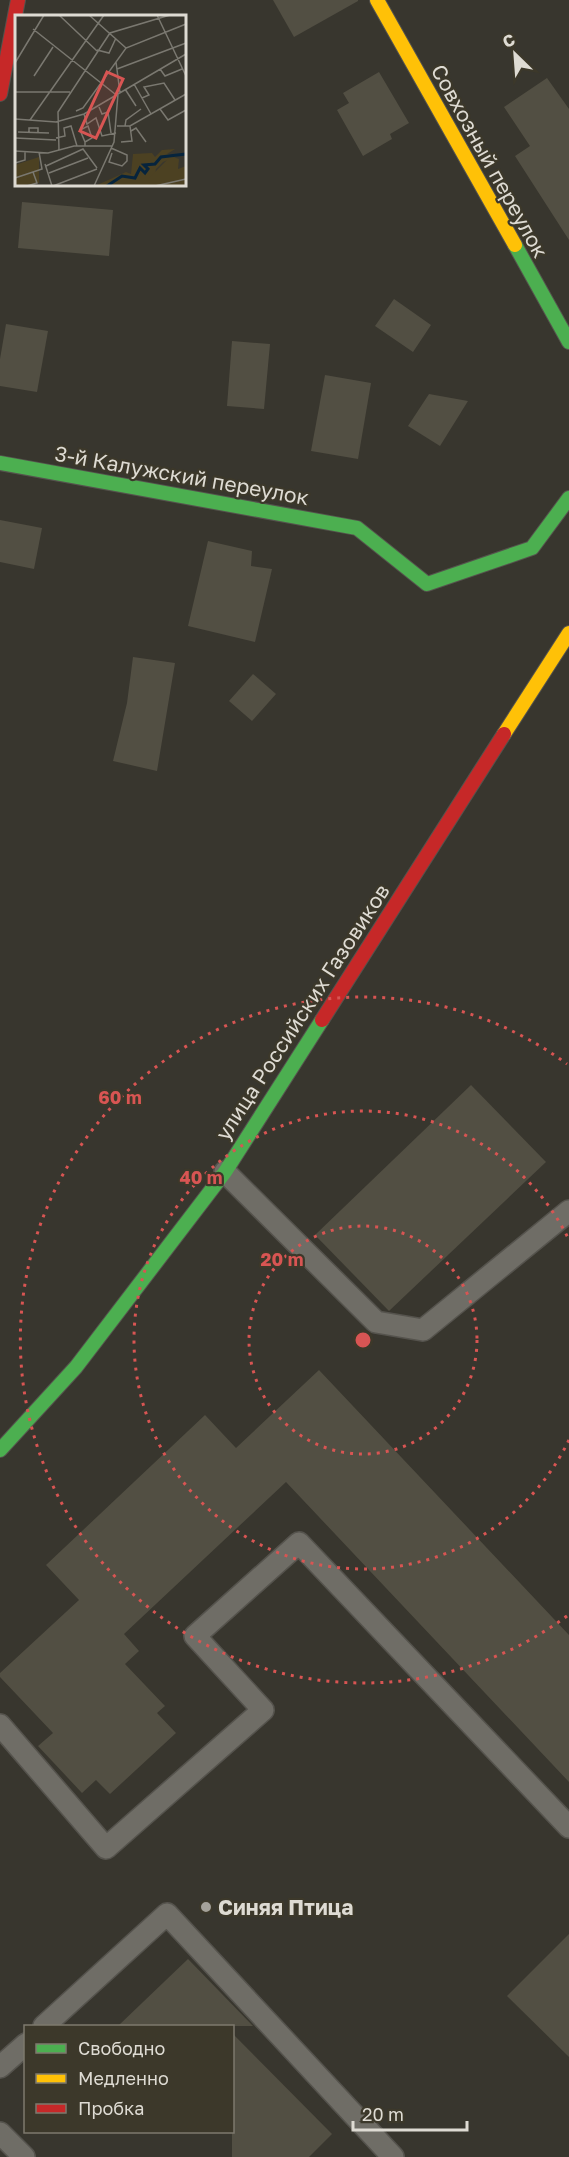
<svg xmlns="http://www.w3.org/2000/svg" width="569" height="2157" viewBox="0 0 569 2157" font-family="'Golos Text',sans-serif">
<style>
.building{fill:#524f43}
.lines{fill:none;stroke-linecap:round;stroke-linejoin:round}
.lane-casing{stroke:#55534d;stroke-width:24}
.fast-casing{stroke:#55534d;stroke-width:16}
.slow-casing{stroke:#55534d;stroke-width:16}
.jam-casing{stroke:#55534d;stroke-width:16}
.lane{stroke:#6f6d66;stroke-width:21}
.fast{stroke:#4caf50;stroke-width:14}
.slow{stroke:#ffc107;stroke-width:14}
.jam{stroke:#c62828;stroke-width:14}
.ring{fill:none;stroke:#d85553;stroke-width:3;stroke-dasharray:3 6}
.poi-dot{fill:#a4a199;stroke:#3c382a;stroke-width:2}
.labels{text-anchor:middle;dominant-baseline:central;stroke-width:4.5;stroke-linejoin:round;paint-order:stroke}
.street-label{font-size:21px;fill:#dedbd3;stroke:#3c382a}
.poi-label{font-size:21px;font-weight:bold;fill:#dedbd3;stroke:#3c382a;text-anchor:start}
.inset-river{fill:none;stroke:#06243d;stroke-width:3}
.inset-road{fill:none;stroke:#7a7870;stroke-width:1.5}
.view{fill:#d85553;fill-opacity:0.15;stroke:#d85553;stroke-width:3}
.inset-edge{fill:none;stroke:#dedbd3;stroke-width:3}
.centre{fill:#d85553;stroke:#3c382a;stroke-width:3}
.ring-label{font-size:18px;text-anchor:middle;font-weight:bold;fill:#d85553;stroke:#3c382a;stroke-width:4.5;stroke-linejoin:round;paint-order:stroke}
</style>
<rect width="100%" height="100%" fill="#38362e"/>
<!-- building -->
<g class="building">
<path d="M 273,0 L 358,0 L 358,1 L 294,37 Z"/>
<path d="M 379,72 L 409,123 L 390,134 L 392,139 L 363,156 L 337,110 L 349,103 L 343,93 Z"/>
<path d="M 547,78 L 569,109 L 569,240 L 515,156 L 530,146 L 504,107 Z"/>
<path d="M 22,202 L 113,210 L 109,256 L 18,248 Z"/>
<path d="M 394,299 L 431,325 L 413,352 L 375,326 Z"/>
<path d="M 6,324 L 48,331 L 37,392 L 0,386 L 0,359 Z"/>
<path d="M 232,341 L 270,344 L 264,409 L 227,406 Z"/>
<path d="M 325,375 L 371,383 L 358,459 L 311,451 Z"/>
<path d="M 429,394 L 468,401 L 440,446 L 408,426 Z"/>
<path d="M 0,520 L 42,528 L 34,569 L 0,562 Z"/>
<path d="M 208,541 L 252,551 L 251,566 L 272,569 L 255,642 L 188,626 Z"/>
<path d="M 133,657 L 175,663 L 157,771 L 113,761 L 127,703 Z"/>
<path d="M 253,674 L 276,694 L 252,721 L 229,701 Z"/>
<path d="M 471,1085 L 546,1162 L 389,1311 L 315,1235 Z"/>
<path d="M 319,1370 L 569,1635 L 569,1782 L 286,1482 L 124,1634 L 139,1651 L 125,1664 L 165,1706 L 157,1713 L 176,1733 L 110,1794 L 96,1780 L 82,1793 L 38,1746 L 53,1733 L 0,1677 L 0,1673 L 79,1600 L 46,1565 L 205,1415 L 236,1448 Z"/>
<path d="M 569,1934 L 569,2057 L 507,1996 Z"/>
<path d="M 188,1959 L 253,2026 L 118,2026 Z"/>
<path d="M 232,2033 L 332,2134 L 309,2157 L 232,2157 Z"/>
</g>
<g class="lines">
<!-- lane casing -->
<g class="lane-casing">
<g id="lane">
<path d="M 225,1172 L 376,1322 L 423,1330 L 569,1211"/>
<path d="M 0,1725 L 106,1848 L 263,1710 L 195,1636 L 299,1543 L 569,1827"/>
<path d="M 44,2026 L 167,1914 L 393,2157"/>
<path d="M 0,2067 L 26,2044"/>
<path d="M 0,2133 L 24,2157"/>
</g>
</g>
<!-- fast casing -->
<g class="fast-casing">
<g id="fast">
<path d="M 515,245 L 569,342"/>
<path d="M 0,463 L 357,528 L 427,584 L 532,548 L 569,498"/>
<path d="M 0,1450 L 76,1367 L 225,1172 L 322,1020"/>
</g>
</g>
<!-- slow casing -->
<g class="slow-casing">
<g id="slow">
<path d="M 377,0 L 515,245"/>
<path d="M 504,734 L 569,633"/>
</g>
</g>
<!-- jam casing -->
<g class="jam-casing">
<g id="jam">
<path d="M 0,94 L 18,0"/>
<path d="M 322,1020 L 504,734"/>
</g>
</g>
<!-- lane -->
<use href="#lane" class="lane"/>
<!-- fast -->
<use href="#fast" class="fast"/>
<!-- slow -->
<use href="#slow" class="slow"/>
<!-- jam -->
<use href="#jam" class="jam"/>
</g>
<!-- distance rings -->
<g class="ring">
<circle cx="363" cy="1340" r="114"/>
<path d="M569 1440A229 229 0 1 1 569 1240"/>
<path d="M567 1616A343 343 0 1 1 567 1064"/>
</g>
<!-- markers -->
<circle class="poi-dot" cx="206" cy="1907" r="6"/>
<g class="labels">
<!-- street labels -->
<g class="street-label">
<text transform="translate(490 161) rotate(61)">Совхозный переулок</text>
<text transform="translate(182 475) rotate(10)">3-й Калужский переулок</text>
<text transform="translate(302 1012) rotate(-57)">улица Российских Газовиков</text>
</g>
<!-- poi labels -->
<g class="poi-label">
<text x="218" y="1907">Синяя Птица</text>
</g>
</g>
<!-- overview -->
<g transform="translate(15 15)">
<rect width="171" height="171" fill="#38362e"/>
<path d="M 160,134 L 152,139 L 163,141 L 148,147 L 141,154 L 140,160 L 149,171 L 80,171 L 111,157 L 116,159 L 118,139 L 137,138 L 140,142 L 147,135 Z" fill="#4c4122"/>
<path d="M 156,141 L 164,144 L 163,154 L 171,151 L 171,171 L 136,170 L 133,164 ZM 24,142 L 24,168 L 0,171 L 0,150 Z" fill="#4c4122"/>
<path class="inset-river" d="M 92,171 L 107,161 L 120,163 L 125,153 L 130,158 L 133,154 L 129,150 L 140,149 L 146,142 L 171,139"/>
<path class="inset-road" d="M 44,0 L 82,36M 74,0 L 111,33M 142,0 L 171,61M 18,14 L 100,79 L 105,78 L 101,47M 82,35 L 94,38 L 101,23M 0,48 L 29,0M 102,54 L 171,28M 145,54 L 150,61 L 167,54M 19,61 L 38,32M 119,69 L 136,99M 110,74 L 121,91M 0,77 L 55,77M 127,83 L 134,80 L 129,72 L 149,68 L 160,85M 84,92 L 87,99 L 93,97 L 96,118M 145,94 L 153,105 L 171,95M 61,96 L 68,93 L 111,33 L 171,9M 69,99 L 72,109 L 81,103 L 87,121 L 101,118M 0,104 L 41,107 L 69,99 L 171,39M 15,105 L 89,0M 102,111 L 115,111 L 171,79M 110,111 L 111,105 L 126,94M 116,116 L 121,113 L 131,127M 3,117 L 34,118M 14,117 L 14,113 L 23,113 L 23,118M 0,123 L 41,125M 41,123 L 50,121 L 49,113 L 56,111 L 62,131M 70,127 L 65,115 L 73,111 L 77,123 L 70,127 L 70,131M 106,127 L 117,126 L 115,111M 96,133 L 112,140 L 112,146 L 107,151 L 94,147 L 97,138M 44,135 L 43,97 L 95,18 L 155,0M 0,136 L 33,138 L 59,131 L 97,131M 0,148 L 10,145 L 10,136M 30,149 L 37,171M 31,151 L 68,134 L 82,153M 34,158 L 73,143M 0,163 L 27,154 L 24,137M 12,171 L 22,168 L 18,157M 38,171 L 82,154M 79,171 L 99,127 L 103,79M 140,171 L 171,164"/>
<path class="view" d="M 92,57 L 108,64 L 81,123 L 65,116 Z"/>
<rect width="171" height="171" class="inset-edge"/>
</g>
<circle cx="363" cy="1340" r="9" class="centre"/>
<g class="ring-label">
<text x="120" y="1104">60 m</text>
<text x="201" y="1184">40 m</text>
<text x="282" y="1266">20 m</text>
</g>
<!-- legend -->
<rect x="24" y="2025" width="210" height="108" fill="#3c382a" stroke="#7d796e" stroke-width="1.5"/>
<rect x="36" y="2044" width="30" height="9" fill="#4caf50" stroke="#7d796e" stroke-width="1.5"/>
<text x="78" y="2055" font-size="18" fill="#dedbd3">Свободно</text>
<rect x="36" y="2074" width="30" height="9" fill="#ffc107" stroke="#7d796e" stroke-width="1.5"/>
<text x="78" y="2085" font-size="18" fill="#dedbd3">Медленно</text>
<rect x="36" y="2104" width="30" height="9" fill="#c62828" stroke="#7d796e" stroke-width="1.5"/>
<text x="78" y="2115" font-size="18" fill="#dedbd3">Пробка</text>
<!-- north arrow -->
<g transform="translate(515 54) rotate(335)" stroke="#3c382a" stroke-width="4.5" paint-order="stroke">
<path d="M0-4.5L10 22L0 15L-10 22Z" fill="#dedbd3"/>
<text y="-9" font-size="16" font-weight="bold" text-anchor="middle" fill="#dedbd3">С</text>
</g>
<!-- scale -->
<path d="M353 2121v9h114v-9" fill="none" stroke="#dedbd3" stroke-width="3"/>
<text x="362" y="2121" font-size="18" fill="#dedbd3" stroke="#3c382a" stroke-width="4.5" paint-order="stroke">20 m</text>
</svg>
